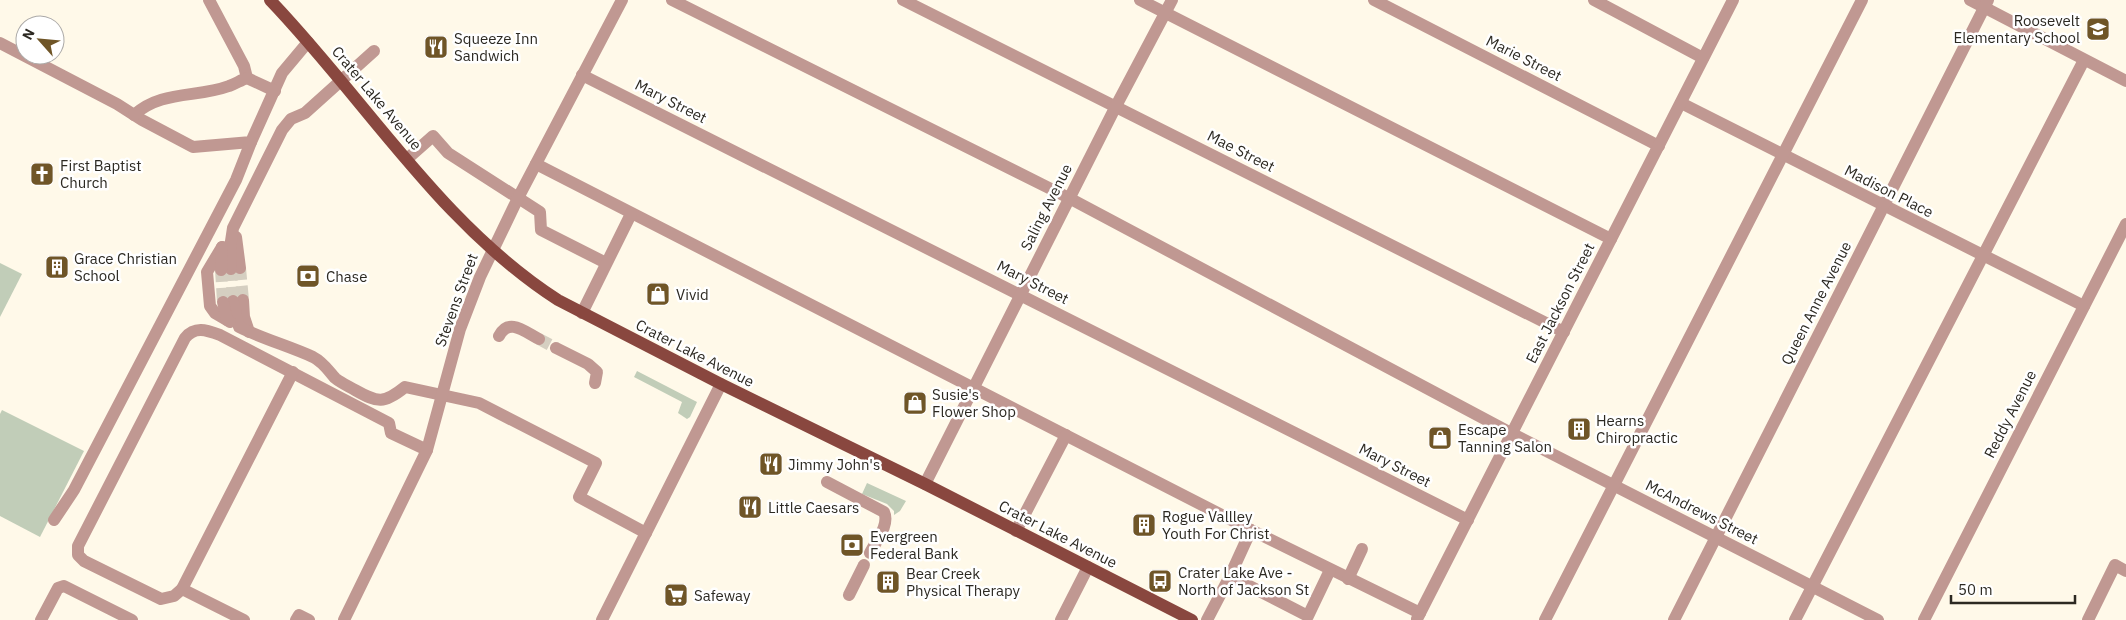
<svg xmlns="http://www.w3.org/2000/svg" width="2126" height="620" viewBox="0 0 2126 620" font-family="'IBM Plex Sans',sans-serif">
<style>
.green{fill:#c1cdb8}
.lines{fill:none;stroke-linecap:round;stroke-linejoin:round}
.minor-tunnel{stroke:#d5cfc1;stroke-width:12;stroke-dasharray:12 6;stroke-linecap:butt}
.minor{stroke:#c09892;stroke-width:12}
.major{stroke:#89473f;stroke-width:12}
.labels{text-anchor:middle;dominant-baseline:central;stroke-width:5;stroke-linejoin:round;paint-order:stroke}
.poi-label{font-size:15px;fill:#2c2922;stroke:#fff;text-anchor:start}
.street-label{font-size:15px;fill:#2c2922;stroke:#fff}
</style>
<rect width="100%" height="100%" fill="#fff9e9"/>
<!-- green -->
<g class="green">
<path d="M 0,263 L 22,274 L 0,317 Z"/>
<path d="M 637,371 L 697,402 L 690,417 L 687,419 L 678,413 L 682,402 L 634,377 Z"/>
<path d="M 2,410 L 84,451 L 40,537 L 0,516 L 0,414 Z"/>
<path d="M 867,483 L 906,501 L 900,511 L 894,515 L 894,511 L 887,504 L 862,494 Z"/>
</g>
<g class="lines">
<!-- minor-tunnel -->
<g class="minor-tunnel">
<path d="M 240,268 L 243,300"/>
<path d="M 231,269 L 233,301"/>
<path d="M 221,270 L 223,302"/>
<path d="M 539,339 L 556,348"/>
</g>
<!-- minor -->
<g class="minor">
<path d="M 209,0 L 244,66 L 247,78"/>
<path d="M 672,0 L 1069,198 L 1511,433 L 1878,620"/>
<path d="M 903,0 L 1564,332"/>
<path d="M 1140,0 L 1611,239"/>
<path d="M 1374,0 L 1659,146"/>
<path d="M 1594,0 L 1703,58"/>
<path d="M 1970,0 L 2126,81"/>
<path d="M 0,43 L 117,104 L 142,120 L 193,147 L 251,142 L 282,73 L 308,42"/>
<path d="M 582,75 L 1468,520"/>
<path d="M 1681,103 L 2084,306"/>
<path d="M 134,115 C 161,90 197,98 229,86 C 235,84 241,80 247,78 L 275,91"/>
<path d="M 407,159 L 433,136 L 448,153 L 540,212 L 541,230 L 606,263"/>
<path d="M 536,164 L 1251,530 L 1420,613"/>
<path d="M 236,237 L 240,268"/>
<path d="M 222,247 L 207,272 L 210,306 L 215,313 L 227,320"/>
<path d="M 231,269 L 230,248 L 233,228 L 282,130 L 291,119 L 305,113 L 374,51"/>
<path d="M 221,270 L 222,247"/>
<path d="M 243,300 L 244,317 L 249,332"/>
<path d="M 233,301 L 239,327 C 263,339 289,346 313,357 C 323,362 328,370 335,378 C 341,383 348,386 355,390 C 378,403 384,404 405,387 L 479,403 L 596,463 L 579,497 L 646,533"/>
<path d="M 223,302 L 227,320 L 230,322"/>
<path d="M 582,313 L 631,214"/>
<path d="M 499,336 C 509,317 525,332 539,339"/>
<path d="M 556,348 L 588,364 L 597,372 L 595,383"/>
<path d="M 827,482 L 884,512 C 890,525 876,541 870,553"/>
<path d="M 925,484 L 1116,106 L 1172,0"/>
<path d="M 54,520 L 74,490 L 236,180 L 251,142"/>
<path d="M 1016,531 L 1066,435"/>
<path d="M 1230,576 L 1251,530"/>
<path d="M 1348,579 L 1362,549"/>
<path d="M 182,589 L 174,596 L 161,599 L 84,561 L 78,555 L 78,546 L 185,338 C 195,326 206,330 220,335 L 389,423 L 391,433 L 427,450"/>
<path d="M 849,595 L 864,565"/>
<path d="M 1417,619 L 1733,0"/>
<path d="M 41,620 L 58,588 L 64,586 L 132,620"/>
<path d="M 244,620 L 182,589 L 293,372"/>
<path d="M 296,620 L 299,615 L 309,620"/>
<path d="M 344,620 L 427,450 L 460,329 L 480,277 L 518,198 L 622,0"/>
<path d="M 602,620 L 721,384"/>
<path d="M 1061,620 L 1088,567"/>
<path d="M 1207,620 L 1230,576 L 1308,616 L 1330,570"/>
<path d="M 1545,620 L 1862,0"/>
<path d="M 1674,620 L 1988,0"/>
<path d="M 1795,620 L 2084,60"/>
<path d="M 1924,620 L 2126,224"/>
<path d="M 2088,620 L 2115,565 L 2126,571"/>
</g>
<!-- major -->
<path class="major" d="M 270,0 C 366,100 440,224 558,300 L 721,384 L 925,484 L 1192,620"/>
</g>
<!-- icons -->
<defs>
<g id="school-square" transform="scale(1.25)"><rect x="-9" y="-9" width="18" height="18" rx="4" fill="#6f5527" stroke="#fff"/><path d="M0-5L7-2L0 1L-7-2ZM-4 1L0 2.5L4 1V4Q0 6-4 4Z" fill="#fff"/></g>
<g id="restaurant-square" transform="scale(1.25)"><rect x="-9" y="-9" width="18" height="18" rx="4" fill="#6f5527" stroke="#fff"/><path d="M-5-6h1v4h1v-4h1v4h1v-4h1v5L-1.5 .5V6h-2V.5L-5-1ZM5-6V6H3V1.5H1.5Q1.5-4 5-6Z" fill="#fff"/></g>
<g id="church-square" transform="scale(1.25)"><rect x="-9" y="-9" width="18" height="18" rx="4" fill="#6f5527" stroke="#fff"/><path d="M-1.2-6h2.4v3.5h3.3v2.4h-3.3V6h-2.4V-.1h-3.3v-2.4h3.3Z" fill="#fff"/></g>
<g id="building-square" transform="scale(1.25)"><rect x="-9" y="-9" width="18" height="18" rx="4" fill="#6f5527" stroke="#fff"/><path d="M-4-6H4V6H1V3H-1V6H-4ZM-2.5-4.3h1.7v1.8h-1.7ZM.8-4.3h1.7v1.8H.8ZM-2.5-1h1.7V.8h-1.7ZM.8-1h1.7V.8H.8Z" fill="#fff"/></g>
<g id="bank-square" transform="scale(1.25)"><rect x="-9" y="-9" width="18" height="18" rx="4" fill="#6f5527" stroke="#fff"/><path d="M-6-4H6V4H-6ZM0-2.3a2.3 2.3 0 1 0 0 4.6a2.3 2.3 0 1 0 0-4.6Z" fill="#fff"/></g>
<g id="shop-square" transform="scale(1.25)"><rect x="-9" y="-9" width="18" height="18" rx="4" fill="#6f5527" stroke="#fff"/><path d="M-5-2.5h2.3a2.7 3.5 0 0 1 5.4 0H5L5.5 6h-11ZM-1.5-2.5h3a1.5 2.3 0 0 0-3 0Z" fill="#fff"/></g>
<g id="bus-square" transform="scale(1.25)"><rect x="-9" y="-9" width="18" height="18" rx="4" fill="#6f5527" stroke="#fff"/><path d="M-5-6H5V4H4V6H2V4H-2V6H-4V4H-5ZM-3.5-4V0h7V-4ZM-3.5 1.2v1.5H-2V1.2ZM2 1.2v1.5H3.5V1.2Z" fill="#fff"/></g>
<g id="supermarket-square" transform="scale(1.25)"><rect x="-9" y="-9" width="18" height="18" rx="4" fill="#6f5527" stroke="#fff"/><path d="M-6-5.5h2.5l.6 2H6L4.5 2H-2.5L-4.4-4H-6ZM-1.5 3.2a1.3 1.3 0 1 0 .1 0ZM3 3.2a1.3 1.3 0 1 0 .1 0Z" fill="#fff"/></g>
</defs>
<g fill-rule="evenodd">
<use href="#school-square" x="2098" y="29"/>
<use href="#restaurant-square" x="436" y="47"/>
<use href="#church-square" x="42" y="174"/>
<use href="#building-square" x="57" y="267"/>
<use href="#bank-square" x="308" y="276"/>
<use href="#shop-square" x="658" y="294"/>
<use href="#shop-square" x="915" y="403"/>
<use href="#building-square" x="1579" y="429"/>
<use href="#shop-square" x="1440" y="438"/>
<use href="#restaurant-square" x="771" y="464"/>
<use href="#restaurant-square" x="750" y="507"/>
<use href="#building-square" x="1144" y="525"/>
<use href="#bank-square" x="852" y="545"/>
<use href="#bus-square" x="1160" y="581"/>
<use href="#building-square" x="888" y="582"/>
<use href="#supermarket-square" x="676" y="595"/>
</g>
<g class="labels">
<!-- poi labels -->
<g class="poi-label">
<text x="2080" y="20" text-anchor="end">Roosevelt<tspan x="2080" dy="17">Elementary School</tspan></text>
<text x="454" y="38">Squeeze Inn<tspan x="454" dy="17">Sandwich</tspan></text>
<text x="60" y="165">First Baptist<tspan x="60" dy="17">Church</tspan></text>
<text x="74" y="258">Grace Christian<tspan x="74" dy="17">School</tspan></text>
<text x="326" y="276">Chase</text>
<text x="676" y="294">Vivid</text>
<text x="932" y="394">Susie's<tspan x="932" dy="17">Flower Shop</tspan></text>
<text x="1596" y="420">Hearns<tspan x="1596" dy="17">Chiropractic</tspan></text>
<text x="1458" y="429">Escape<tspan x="1458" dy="17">Tanning Salon</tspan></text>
<text x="788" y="464">Jimmy John's</text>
<text x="768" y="507">Little Caesars</text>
<text x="1162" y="516">Rogue Vallley<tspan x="1162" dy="17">Youth For Christ</tspan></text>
<text x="870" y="536">Evergreen<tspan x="870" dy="17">Federal Bank</tspan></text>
<text x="1178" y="572">Crater Lake Ave -<tspan x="1178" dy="17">North of Jackson St</tspan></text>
<text x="906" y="573">Bear Creek<tspan x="906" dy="17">Physical Therapy</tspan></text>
<text x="694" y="595">Safeway</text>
</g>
<!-- street labels -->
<g class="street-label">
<text transform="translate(1524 58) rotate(27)">Marie Street</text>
<text transform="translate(377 98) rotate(50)">Crater Lake Avenue</text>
<text transform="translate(671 101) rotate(27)">Mary Street</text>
<text transform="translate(1241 151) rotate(27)">Mae Street</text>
<text transform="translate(1889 191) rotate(27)">Madison Place</text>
<text transform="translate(1046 207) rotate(-63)">Saling Avenue</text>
<text transform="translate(1033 282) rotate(27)">Mary Street</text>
<text transform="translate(456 300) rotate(-70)">Stevens Street</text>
<text transform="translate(1560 303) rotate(-63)">East Jackson Street</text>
<text transform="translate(1816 303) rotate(-63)">Queen Anne Avenue</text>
<text transform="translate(695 353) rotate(27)">Crater Lake Avenue</text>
<text transform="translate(2010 414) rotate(-63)">Reddy Avenue</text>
<text transform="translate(1395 465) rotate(27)">Mary Street</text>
<text transform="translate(1702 512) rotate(27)">McAndrews Street</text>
<text transform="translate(1058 534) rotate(27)">Crater Lake Avenue</text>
</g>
</g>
<!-- north arrow -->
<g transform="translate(40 40) rotate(297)"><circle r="24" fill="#ffffff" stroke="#aba9a7"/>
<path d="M0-4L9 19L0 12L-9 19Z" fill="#6f5527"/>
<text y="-8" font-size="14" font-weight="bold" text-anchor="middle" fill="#2c2922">N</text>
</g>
<!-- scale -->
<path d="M1951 595v8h124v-8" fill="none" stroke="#2c2922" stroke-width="2.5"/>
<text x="1958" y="595" font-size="15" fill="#2c2922" stroke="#ffffff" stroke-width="4" paint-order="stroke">50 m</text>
</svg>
